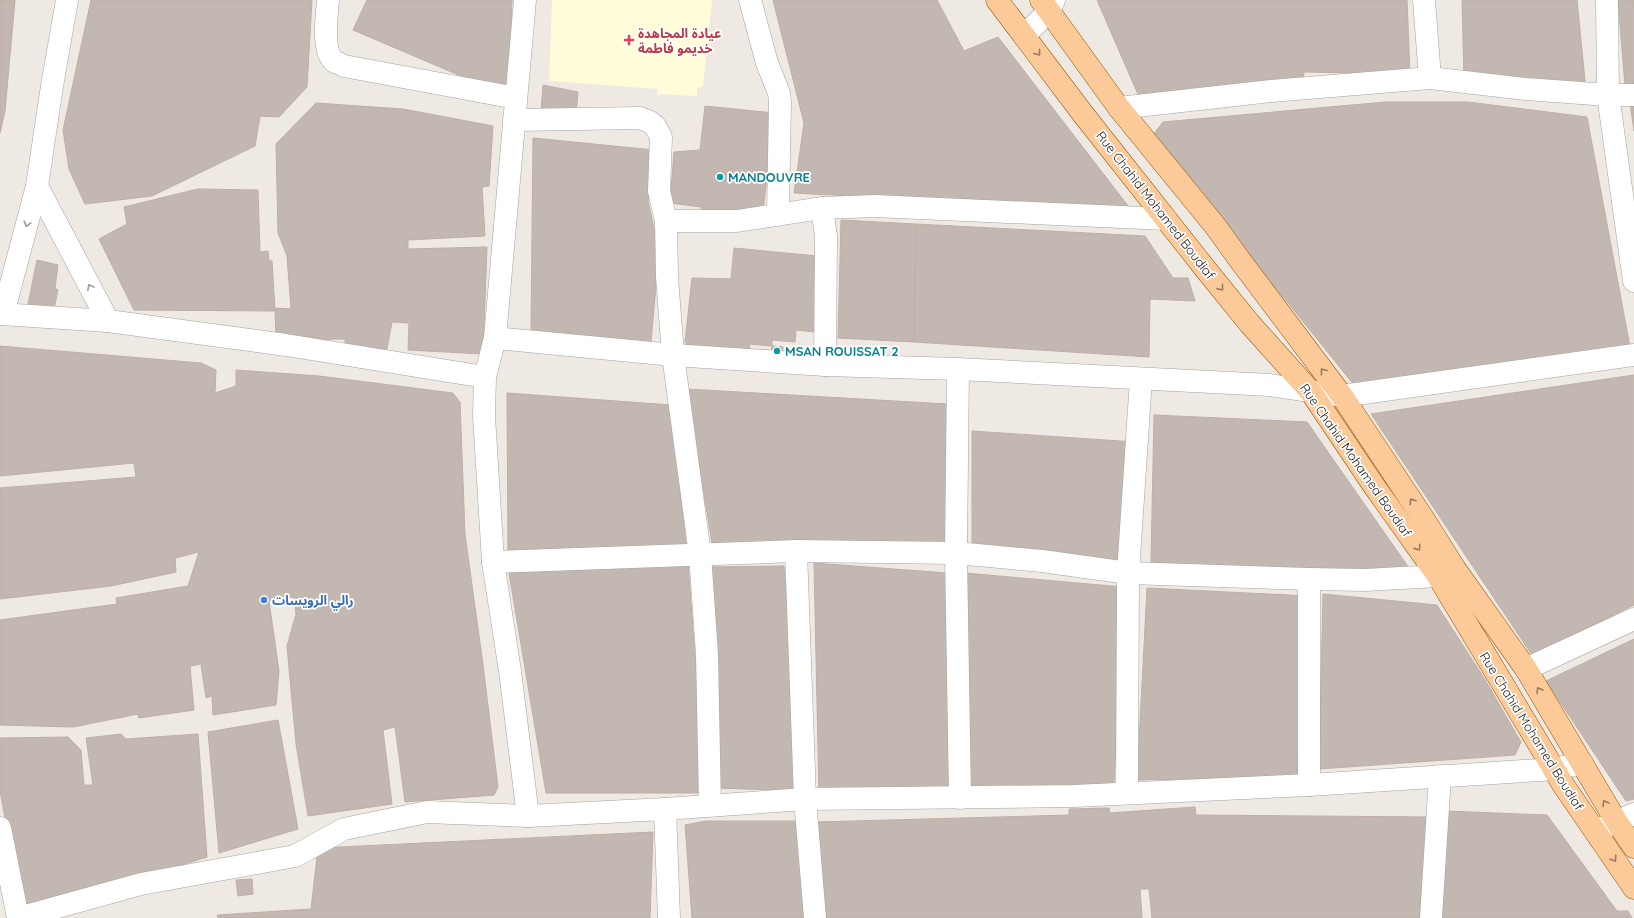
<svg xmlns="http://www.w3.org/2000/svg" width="1634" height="918" viewBox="0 0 1634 918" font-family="Quicksand,'Noto Sans Arabic',sans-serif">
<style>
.education{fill:#fffcd9}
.building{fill:#c2b8b1;stroke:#bfaea4}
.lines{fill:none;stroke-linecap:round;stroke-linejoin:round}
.minor-casing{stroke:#a3a3a3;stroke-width:23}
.major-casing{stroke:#945700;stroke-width:23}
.minor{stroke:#fff;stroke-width:22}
.major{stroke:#fcc998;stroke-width:22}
.oneway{stroke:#977b60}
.oneway2{stroke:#999}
.health-dot{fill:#e0444e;stroke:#fff;stroke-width:1.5}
.culture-dot{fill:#0f9aa8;stroke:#fff;stroke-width:1.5}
.shop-dot{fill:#3f7fe0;stroke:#fff;stroke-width:1.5}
.labels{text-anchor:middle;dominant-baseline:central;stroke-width:3.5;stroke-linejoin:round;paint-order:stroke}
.health-label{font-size:13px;font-weight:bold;fill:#be3a42;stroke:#fff;text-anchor:start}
.culture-label{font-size:13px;font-weight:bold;fill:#0d838f;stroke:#fff;text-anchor:start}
.street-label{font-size:13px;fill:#1c1c1c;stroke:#fff}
.shop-label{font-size:13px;font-weight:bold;fill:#366cbe;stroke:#fff;text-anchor:start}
</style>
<rect width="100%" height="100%" fill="#eee9e2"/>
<!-- education -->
<path class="education" d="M 552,0 L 712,0 L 703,87 L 697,88 L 697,96 L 657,94 L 658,89 L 549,81 Z"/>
<!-- building -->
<g class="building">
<path d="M 0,0 L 15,0 L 5,111 L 0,133 Z"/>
<path d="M 91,0 L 312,0 L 307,87 L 279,117 L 260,116 L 255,146 L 152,196 L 85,204 L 69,169 L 63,130 Z"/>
<path d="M 367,0 L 512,0 L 509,87 L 496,91 L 353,30 Z"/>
<path d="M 773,0 L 937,0 L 964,51 L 998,37 L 1132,211 L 794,193 L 804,123 Z"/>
<path d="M 1097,0 L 1407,0 L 1410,74 L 1304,72 L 1303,82 L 1140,99 Z"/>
<path d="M 1462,0 L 1577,0 L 1586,91 L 1464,81 Z"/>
<path d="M 1618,0 L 1634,0 L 1634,86 L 1625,86 Z"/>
<path d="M 543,85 L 578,92 L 576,115 L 541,112 Z"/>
<path d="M 1385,102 L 1468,102 L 1587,117 L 1630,347 L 1358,390 L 1153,135 L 1163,122 Z"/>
<path d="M 316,103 L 403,109 L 493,126 L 489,186 L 482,187 L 485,236 L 408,240 L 408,249 L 487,247 L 483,354 L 408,350 L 409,323 L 392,322 L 387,349 L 345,347 L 345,339 L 276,340 L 275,308 L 291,309 L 287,256 L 278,233 L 276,144 Z"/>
<path d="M 1630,103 L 1634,103 L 1634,131 Z"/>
<path d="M 705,106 L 774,113 L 763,213 L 702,215 L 701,207 L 670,203 L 674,152 L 700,150 Z"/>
<path d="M 533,138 L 654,150 L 648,201 L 659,251 L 651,342 L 531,333 Z"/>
<path d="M 198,189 L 258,190 L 260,252 L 268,251 L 269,261 L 272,261 L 275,311 L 134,310 L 99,239 L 127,224 L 124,207 Z"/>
<path d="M 841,220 L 916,224 L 914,342 L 838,338 Z"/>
<path d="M 916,224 L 1145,236 L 1173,278 L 1188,278 L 1195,301 L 1150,299 L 1149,357 L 914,342 Z"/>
<path d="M 734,248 L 817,256 L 815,332 L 796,330 L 795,342 L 772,340 L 772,346 L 749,344 L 750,352 L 694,354 L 685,342 L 692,278 L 731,279 Z"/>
<path d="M 37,260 L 58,265 L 55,288 L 58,290 L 53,314 L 27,309 Z"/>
<path d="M 0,346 L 201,363 L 216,370 L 215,393 L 236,386 L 236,370 L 319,376 L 453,393 L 460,402 L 465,534 L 483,665 L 498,787 L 494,795 L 405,802 L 395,727 L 383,730 L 392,804 L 308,816 L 296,744 L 287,646 L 296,614 L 294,597 L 269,601 L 279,671 L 276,705 L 213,715 L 212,696 L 206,698 L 201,664 L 190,666 L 194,710 L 139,718 L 138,714 L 73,727 L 0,725 L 0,620 L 117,604 L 116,598 L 188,586 L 199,552 L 175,558 L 176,572 L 111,586 L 0,599 L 0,488 L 136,477 L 134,463 L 0,476 Z"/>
<path d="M 772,346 L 783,347 L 782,356 L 771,355 Z"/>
<path d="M 1634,375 L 1634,605 L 1532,655 L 1371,414 Z"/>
<path d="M 687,389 L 947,404 L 948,550 L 712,543 Z"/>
<path d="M 507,393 L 671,405 L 686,545 L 508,556 Z"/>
<path d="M 1154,415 L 1307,422 L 1409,568 L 1405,576 L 1151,562 Z"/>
<path d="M 972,431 L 1135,442 L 1123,562 L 972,550 Z"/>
<path d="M 814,563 L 947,573 L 950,796 L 819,795 Z"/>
<path d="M 688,564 L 697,682 L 698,793 L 546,793 L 509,573 Z"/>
<path d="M 784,566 L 803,791 L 716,788 L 708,567 Z"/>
<path d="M 965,573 L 1123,587 L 1114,783 L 967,793 Z"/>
<path d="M 1147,588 L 1308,596 L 1297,777 L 1137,780 Z"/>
<path d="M 1323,594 L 1437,605 L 1484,678 L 1521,742 L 1515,755 L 1319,769 Z"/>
<path d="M 1634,639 L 1634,799 L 1626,801 L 1546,681 Z"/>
<path d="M 278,720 L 298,829 L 219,853 L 208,732 Z"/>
<path d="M 121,734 L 126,739 L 198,734 L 207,857 L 169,869 L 21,905 L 0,791 L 0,738 L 68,737 L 81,750 L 84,785 L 93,785 L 86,738 Z"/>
<path d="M 1195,807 L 1196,815 L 1430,817 L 1425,918 L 1152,918 L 1149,889 L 1140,889 L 1142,918 L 823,918 L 817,822 L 1069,815 L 1069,809 L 1109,808 L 1110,813 Z"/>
<path d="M 1446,811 L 1547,815 L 1617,911 L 1628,911 L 1632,918 L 1442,918 Z"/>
<path d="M 706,821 L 804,821 L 812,918 L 692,918 L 685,825 Z"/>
<path d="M 653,832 L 650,918 L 218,918 L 217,915 L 311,909 L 318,848 Z"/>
<path d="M 252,879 L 253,894 L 238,896 L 236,880 Z"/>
</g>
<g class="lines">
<!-- minor casing -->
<g class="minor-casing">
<g id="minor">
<path d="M 328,0 C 327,15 321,52 335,62 C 338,63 342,64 344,66 L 516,98"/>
<path d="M 750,0 L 767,63 L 779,93 L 780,102 L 778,214"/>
<path d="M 1424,0 L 1430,78"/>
<path d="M 1607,0 L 1608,95 L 1634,281"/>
<path d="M 1024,36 L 1049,11 L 1054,0"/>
<path d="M 1119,108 L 1271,91 L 1430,78 L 1526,89 L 1608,95 L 1634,95"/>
<path d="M 514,120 L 640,118 L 650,122 L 655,126 L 661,137 L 659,191 L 666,221 L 667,277 L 673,355 L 700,554 L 707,654 L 710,805"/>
<path d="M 37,186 L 108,321"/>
<path d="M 822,208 L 875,206 L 1166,219"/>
<path d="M 666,221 L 737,221 L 822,208 L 826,236 L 825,365"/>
<path d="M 0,314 L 108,321 L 286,345 L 485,377"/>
<path d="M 3,314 L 37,186 L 52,86 L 67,0"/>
<path d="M 495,338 L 525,0"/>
<path d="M 958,369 L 956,553 L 960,798"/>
<path d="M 796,551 L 805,799 L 815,918"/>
<path d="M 493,562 L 796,551 L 956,553 L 1042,561 L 1128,573 L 1309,579 L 1365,580 L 1438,576 L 1454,569"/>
<path d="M 1526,669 L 1634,619"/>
<path d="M 1309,785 L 1309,579"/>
<path d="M 1127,792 L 1128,573 L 1141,379"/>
<path d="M 665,809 L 805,799 L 1074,796 L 1309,785 L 1555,769 L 1582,763"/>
<path d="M 0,828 L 18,918"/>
<path d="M 1600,829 L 1634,814"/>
<path d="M 18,918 L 141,884 L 295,856 L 344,829 L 427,812 L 528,816"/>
<path d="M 669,918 L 665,809 L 528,816 L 510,671 L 493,562 L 484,416 L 485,377 L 495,338 L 673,355 L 825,365 L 958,369 L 1270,385 L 1342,396 L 1634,355"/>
<path d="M 1431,918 L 1440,776"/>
</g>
</g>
<!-- major casing -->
<g class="major-casing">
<g id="major">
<path d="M 997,0 L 1083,114 L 1207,271 L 1250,324 L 1311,392 L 1374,486 L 1438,576 L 1564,786 L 1634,888"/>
<path d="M 1041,0 L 1119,108 L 1216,227 L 1239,259 L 1342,396 L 1425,521 L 1455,569 L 1526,669 L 1616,821 L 1634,847"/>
</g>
</g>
<!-- minor -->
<use href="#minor" class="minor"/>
<!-- major -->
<use href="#major" class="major"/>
</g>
<!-- one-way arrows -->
<defs><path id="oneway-chevron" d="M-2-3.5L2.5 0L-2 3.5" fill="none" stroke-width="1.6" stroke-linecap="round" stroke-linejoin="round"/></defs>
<g class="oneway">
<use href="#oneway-chevron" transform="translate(1038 53) rotate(53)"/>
<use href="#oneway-chevron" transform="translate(1221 288) rotate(51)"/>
<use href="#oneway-chevron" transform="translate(1323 371) rotate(-127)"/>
<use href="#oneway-chevron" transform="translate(1412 501) rotate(-124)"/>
<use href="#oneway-chevron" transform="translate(1418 548) rotate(55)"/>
<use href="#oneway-chevron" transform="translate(1539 690) rotate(-121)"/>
<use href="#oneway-chevron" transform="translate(1605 803) rotate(-120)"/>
<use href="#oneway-chevron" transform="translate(1614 859) rotate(56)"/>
</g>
<g class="oneway2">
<use href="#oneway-chevron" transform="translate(27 224) rotate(105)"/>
<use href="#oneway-chevron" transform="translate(90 287) rotate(-118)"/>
</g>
<!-- markers -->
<path class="health-dot" d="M627 34h4v4h4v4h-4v4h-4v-4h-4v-4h4z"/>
<g class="culture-dot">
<circle cx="720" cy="177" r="4"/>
<circle cx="777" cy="351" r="4"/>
</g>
<circle class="shop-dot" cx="264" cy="600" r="4"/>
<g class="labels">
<!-- health labels -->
<g class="health-label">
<text x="638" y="33">عيادة المجاهدة<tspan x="638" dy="15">خديمو فاطمة</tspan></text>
</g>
<!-- culture labels -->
<g class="culture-label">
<text x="728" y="177">MANDOUVRE</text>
<text x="785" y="351">MSAN ROUISSAT 2</text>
</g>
<!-- street labels -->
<g class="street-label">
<text transform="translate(1156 205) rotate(52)">Rue Chahid Mohamed Boudiaf</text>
<text transform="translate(1356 460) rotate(55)">Rue Chahid Mohamed Boudiaf</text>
<text transform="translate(1532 731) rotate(58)">Rue Chahid Mohamed Boudiaf</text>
</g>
<!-- shop labels -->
<g class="shop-label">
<text x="272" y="600">رالي الرويسات</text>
</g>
</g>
</svg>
